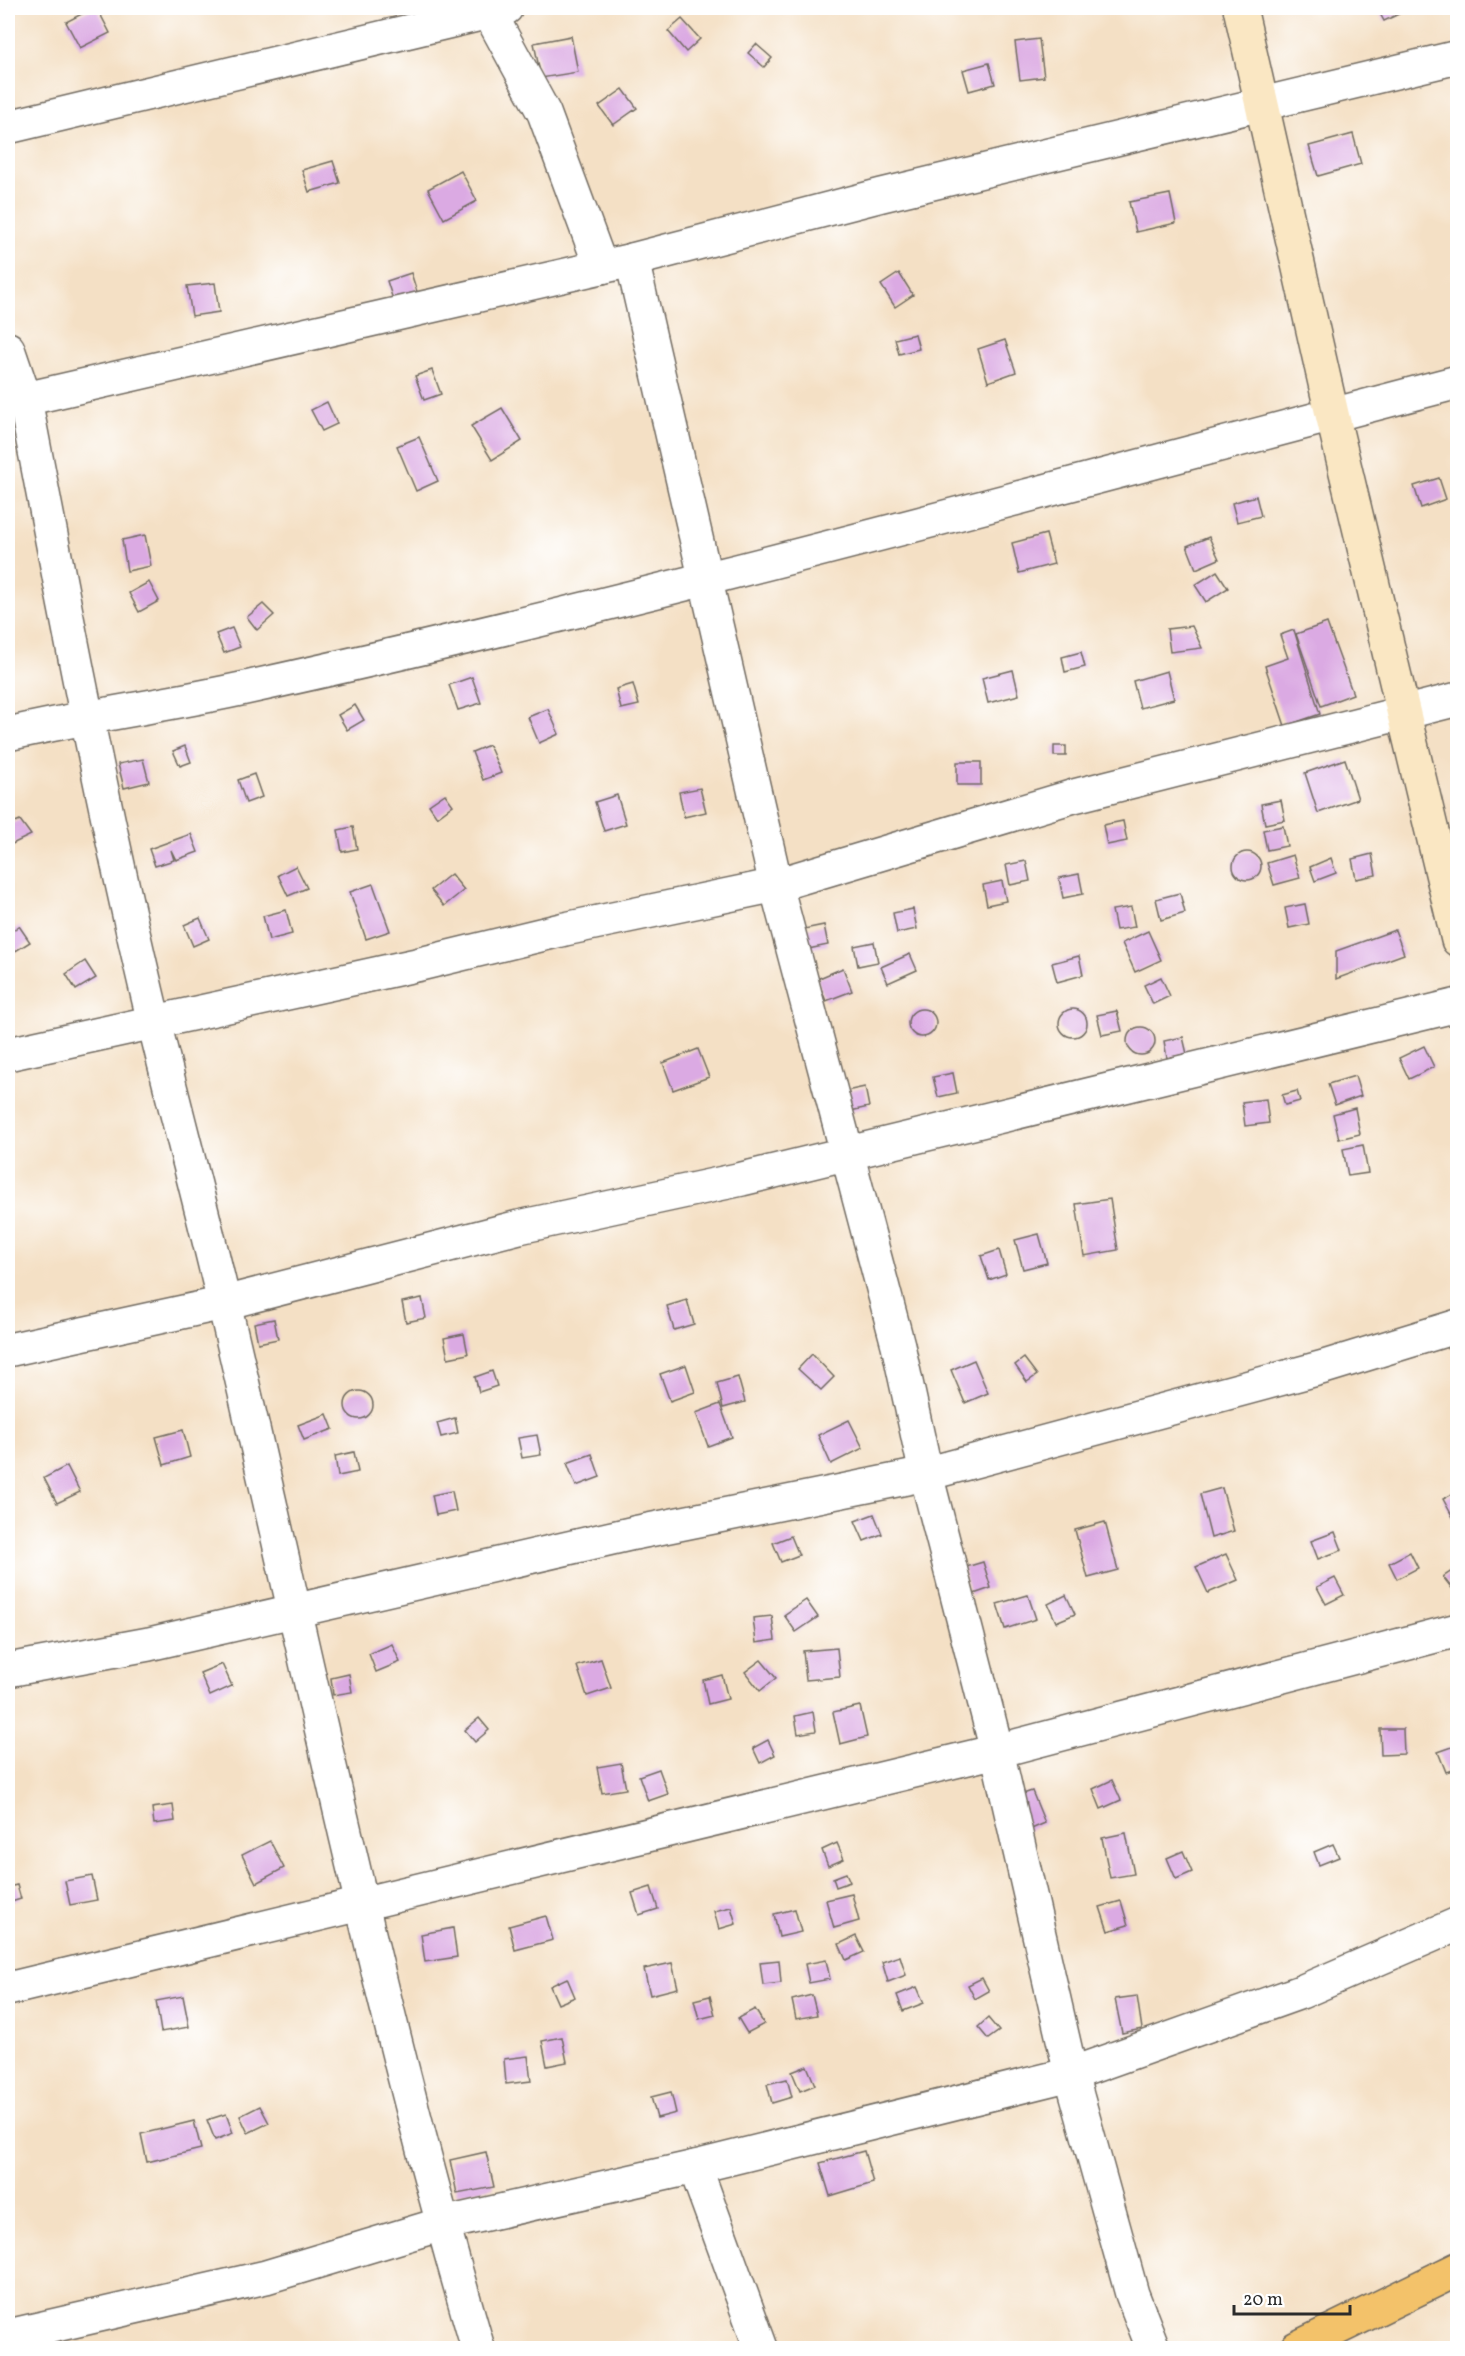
<svg xmlns="http://www.w3.org/2000/svg" width="1465" height="2356" viewBox="0 0 1465 2356" font-family="Vollkorn,serif">
<style>
.building{fill:#dbaae3}
.lines{fill:none;stroke-linecap:round;stroke-linejoin:round}
.street-casing{stroke:#716a61;stroke-width:36}
.secondary-casing{stroke:#716a61;stroke-width:36}
.primary-casing{stroke:#716a61;stroke-width:36}
.street{stroke:#fff;stroke-width:33}
.secondary{stroke:#fae7c3;stroke-width:33}
.primary{stroke:#f3c26a;stroke-width:33}
</style>
<rect width="100%" height="100%" fill="#fff"/>
<filter id="ink" filterUnits="userSpaceOnUse"><feTurbulence type="fractalNoise" baseFrequency=".0167" numOctaves="2"/><feDisplacementMap in="SourceGraphic" scale="12" xChannelSelector="R" yChannelSelector="G"/><feConvolveMatrix kernelMatrix="1 2 1 2 8 2 1 2 1" color-interpolation-filters="sRGB"/></filter>
<filter id="wash" filterUnits="userSpaceOnUse"><feTurbulence type="fractalNoise" baseFrequency=".008" numOctaves="4" result="noise"/><feDisplacementMap in="SourceGraphic" scale="24" xChannelSelector="R" yChannelSelector="G"/><feGaussianBlur stdDeviation="1.35" result="paint"/><feColorMatrix in="noise" values="0 0 0 0 0 0 0 0 0 0 0 0 0 0 0 0 0 1.4 0 .05"/><feComposite in="paint" operator="in"/></filter>
<g filter="url(#wash)">
<rect width="100%" height="100%" fill="#f4e0c5"/>
<g id="blocks">
<!-- building -->
<g class="building">
<path d="M 93,8 L 97,8 L 110,33 L 80,48 L 66,22 Z"/>
<path d="M 1377,8 L 1398,8 L 1401,13 L 1384,21 Z"/>
<path d="M 682,19 L 700,39 L 686,52 L 668,31 Z"/>
<path d="M 571,36 L 578,72 L 541,78 L 534,43 Z"/>
<path d="M 1039,39 L 1044,77 L 1020,80 L 1015,42 Z"/>
<path d="M 756,44 L 772,58 L 764,67 L 748,53 Z"/>
<path d="M 989,63 L 995,84 L 969,91 L 963,70 Z"/>
<path d="M 623,89 L 637,108 L 613,125 L 599,106 Z"/>
<path d="M 1353,134 L 1361,164 L 1318,176 L 1309,146 Z"/>
<path d="M 333,161 L 340,183 L 309,192 L 302,170 Z"/>
<path d="M 461,171 L 477,201 L 444,219 L 428,189 Z"/>
<path d="M 1170,194 L 1176,223 L 1136,232 L 1129,202 Z"/>
<path d="M 411,273 L 420,301 L 396,309 L 387,281 Z"/>
<path d="M 899,273 L 913,295 L 895,307 L 881,285 Z"/>
<path d="M 215,283 L 219,312 L 192,316 L 187,286 Z"/>
<path d="M 915,334 L 919,349 L 899,354 L 895,339 Z"/>
<path d="M 1005,340 L 1016,372 L 988,382 L 978,349 Z"/>
<path d="M 432,370 L 441,394 L 424,400 L 415,376 Z"/>
<path d="M 327,402 L 337,424 L 322,431 L 311,410 Z"/>
<path d="M 502,408 L 522,441 L 492,460 L 471,426 Z"/>
<path d="M 419,437 L 438,481 L 416,491 L 397,446 Z"/>
<path d="M 1439,478 L 1446,499 L 1421,508 L 1414,486 Z"/>
<path d="M 1256,496 L 1261,516 L 1237,522 L 1232,503 Z"/>
<path d="M 1046,534 L 1054,564 L 1019,573 L 1012,543 Z"/>
<path d="M 145,535 L 151,566 L 127,571 L 122,540 Z"/>
<path d="M 1209,537 L 1219,559 L 1196,569 L 1187,546 Z"/>
<path d="M 1217,571 L 1228,588 L 1206,602 L 1195,585 Z"/>
<path d="M 149,582 L 159,601 L 139,612 L 129,593 Z"/>
<path d="M 263,604 L 274,615 L 257,630 L 247,617 Z"/>
<path d="M 1327,623 L 1353,694 L 1321,706 L 1296,634 Z"/>
<path d="M 1192,626 L 1202,648 L 1170,652 L 1167,629 Z"/>
<path d="M 232,628 L 240,647 L 224,653 L 216,634 Z"/>
<path d="M 1294,630 L 1320,714 L 1285,726 L 1265,666 L 1288,658 L 1280,635 Z"/>
<path d="M 1081,652 L 1085,667 L 1065,672 L 1062,657 Z"/>
<path d="M 1013,670 L 1019,695 L 988,703 L 982,678 Z"/>
<path d="M 1167,671 L 1174,699 L 1140,708 L 1133,681 Z"/>
<path d="M 472,677 L 481,703 L 458,710 L 449,685 Z"/>
<path d="M 633,684 L 639,705 L 621,709 L 616,689 Z"/>
<path d="M 355,705 L 364,720 L 347,730 L 338,715 Z"/>
<path d="M 548,709 L 559,734 L 539,743 L 528,717 Z"/>
<path d="M 489,745 L 501,773 L 483,780 L 472,752 Z"/>
<path d="M 185,746 L 191,762 L 180,766 L 173,751 Z"/>
<rect x="1054" y="746" width="12" height="10"/>
<path d="M 143,759 L 149,782 L 124,788 L 118,764 Z"/>
<path d="M 1345,759 L 1358,799 L 1318,813 L 1305,773 Z"/>
<rect x="957" y="762" width="24" height="23"/>
<path d="M 254,774 L 262,797 L 246,803 L 238,780 Z"/>
<path d="M 700,788 L 706,812 L 684,817 L 679,792 Z"/>
<path d="M 445,794 L 453,805 L 437,817 L 429,805 Z"/>
<path d="M 617,795 L 626,824 L 604,831 L 595,802 Z"/>
<path d="M 1281,800 L 1285,820 L 1265,824 L 1261,804 Z"/>
<path d="M 20,820 L 31,835 L 8,846 L 8,825 Z"/>
<path d="M 1123,821 L 1127,841 L 1107,845 L 1103,825 Z"/>
<path d="M 1283,826 L 1287,846 L 1267,850 L 1263,830 Z"/>
<path d="M 353,827 L 357,849 L 342,852 L 338,830 Z"/>
<path d="M 191,834 L 198,852 L 176,860 L 171,850 L 174,860 L 155,866 L 149,849 Z"/>
<circle cx="1247" cy="866" r="14"/>
<path d="M 1372,854 L 1376,875 L 1356,879 L 1352,859 Z"/>
<path d="M 1293,855 L 1300,878 L 1274,885 L 1267,863 Z"/>
<path d="M 1331,858 L 1336,873 L 1315,881 L 1310,867 Z"/>
<path d="M 1026,861 L 1030,881 L 1010,885 L 1006,865 Z"/>
<path d="M 296,866 L 307,888 L 288,896 L 278,875 Z"/>
<path d="M 451,874 L 464,890 L 444,906 L 431,890 Z"/>
<path d="M 1079,874 L 1083,894 L 1063,898 L 1059,878 Z"/>
<path d="M 1002,881 L 1006,901 L 987,905 L 983,885 Z"/>
<path d="M 373,884 L 390,931 L 366,939 L 350,892 Z"/>
<path d="M 1180,893 L 1185,913 L 1161,920 L 1156,899 Z"/>
<path d="M 1305,904 L 1309,924 L 1289,928 L 1285,908 Z"/>
<path d="M 1131,907 L 1135,927 L 1116,930 L 1112,910 Z"/>
<path d="M 913,909 L 917,929 L 897,933 L 893,913 Z"/>
<path d="M 286,910 L 292,934 L 269,940 L 263,916 Z"/>
<path d="M 200,918 L 209,939 L 193,946 L 184,925 Z"/>
<path d="M 824,925 L 828,945 L 808,949 L 804,929 Z"/>
<path d="M 19,926 L 30,942 L 14,952 L 8,942 L 8,934 Z"/>
<path d="M 1395,930 L 1404,954 L 1336,979 L 1336,951 Z"/>
<path d="M 1148,931 L 1161,960 L 1135,972 L 1122,943 Z"/>
<path d="M 874,942 L 878,962 L 858,966 L 854,946 Z"/>
<path d="M 910,954 L 917,970 L 888,983 L 881,967 Z"/>
<path d="M 1079,956 L 1083,975 L 1057,982 L 1052,963 Z"/>
<path d="M 85,961 L 96,978 L 76,990 L 66,974 Z"/>
<path d="M 843,968 L 852,991 L 826,1001 L 817,979 Z"/>
<path d="M 1161,977 L 1170,996 L 1153,1004 L 1144,985 Z"/>
<circle cx="1073" cy="1023" r="14"/>
<circle cx="922" cy="1023" r="14"/>
<path d="M 1117,1011 L 1122,1031 L 1102,1035 L 1097,1015 Z"/>
<circle cx="1141" cy="1041" r="14"/>
<path d="M 1183,1037 L 1187,1054 L 1167,1058 L 1164,1041 Z"/>
<path d="M 1424,1046 L 1434,1067 L 1409,1079 L 1399,1058 Z"/>
<path d="M 698,1049 L 709,1077 L 673,1090 L 663,1063 Z"/>
<path d="M 953,1073 L 957,1093 L 938,1097 L 933,1077 Z"/>
<path d="M 1355,1076 L 1361,1096 L 1335,1105 L 1328,1084 Z"/>
<path d="M 865,1087 L 869,1107 L 850,1111 L 846,1091 Z"/>
<path d="M 1297,1091 L 1300,1101 L 1285,1105 L 1282,1095 Z"/>
<path d="M 1266,1099 L 1269,1123 L 1245,1126 L 1242,1102 Z"/>
<path d="M 1355,1108 L 1360,1134 L 1339,1139 L 1333,1114 Z"/>
<path d="M 1363,1145 L 1368,1173 L 1348,1176 L 1343,1149 Z"/>
<path d="M 1110,1199 L 1118,1250 L 1084,1256 L 1076,1204 Z"/>
<path d="M 1039,1234 L 1047,1263 L 1023,1269 L 1015,1240 Z"/>
<path d="M 999,1250 L 1006,1274 L 989,1280 L 981,1256 Z"/>
<path d="M 422,1298 L 426,1318 L 406,1322 L 402,1302 Z"/>
<path d="M 687,1300 L 694,1324 L 674,1330 L 667,1306 Z"/>
<path d="M 274,1319 L 278,1339 L 258,1343 L 254,1323 Z"/>
<path d="M 464,1334 L 468,1354 L 448,1358 L 444,1338 Z"/>
<path d="M 812,1354 L 834,1377 L 821,1390 L 798,1369 Z"/>
<path d="M 1024,1358 L 1037,1375 L 1027,1382 L 1015,1365 Z"/>
<path d="M 974,1360 L 988,1393 L 965,1403 L 951,1370 Z"/>
<path d="M 686,1365 L 695,1392 L 670,1401 L 660,1374 Z"/>
<path d="M 492,1371 L 497,1386 L 479,1392 L 475,1377 Z"/>
<path d="M 738,1377 L 745,1402 L 723,1408 L 717,1383 Z"/>
<circle cx="359" cy="1405" r="14"/>
<path d="M 720,1404 L 732,1437 L 708,1446 L 696,1413 Z"/>
<path d="M 327,1414 L 333,1429 L 304,1440 L 298,1425 Z"/>
<path d="M 455,1418 L 458,1433 L 441,1437 L 437,1423 Z"/>
<path d="M 849,1420 L 863,1448 L 831,1464 L 818,1435 Z"/>
<path d="M 183,1430 L 190,1457 L 164,1465 L 156,1437 Z"/>
<path d="M 537,1435 L 541,1455 L 522,1458 L 518,1438 Z"/>
<path d="M 354,1452 L 358,1472 L 338,1476 L 335,1456 Z"/>
<path d="M 592,1454 L 600,1477 L 576,1486 L 567,1463 Z"/>
<path d="M 67,1466 L 80,1492 L 57,1503 L 44,1478 Z"/>
<path d="M 1222,1488 L 1234,1531 L 1211,1538 L 1200,1494 Z"/>
<path d="M 452,1491 L 456,1511 L 436,1515 L 432,1495 Z"/>
<path d="M 1458,1491 L 1458,1519 L 1455,1521 L 1443,1499 Z"/>
<path d="M 874,1514 L 882,1534 L 864,1541 L 855,1521 Z"/>
<path d="M 1105,1522 L 1118,1570 L 1088,1578 L 1075,1530 Z"/>
<path d="M 1335,1532 L 1342,1550 L 1318,1559 L 1311,1541 Z"/>
<path d="M 791,1536 L 799,1555 L 781,1562 L 773,1543 Z"/>
<path d="M 1410,1552 L 1418,1568 L 1397,1579 L 1389,1563 Z"/>
<path d="M 1226,1554 L 1238,1580 L 1208,1593 L 1196,1567 Z"/>
<path d="M 983,1562 L 991,1588 L 971,1595 L 963,1568 Z"/>
<path d="M 1458,1567 L 1458,1596 L 1443,1577 Z"/>
<path d="M 1335,1578 L 1344,1595 L 1326,1604 L 1317,1587 Z"/>
<path d="M 1028,1595 L 1036,1619 L 1005,1629 L 997,1604 Z"/>
<path d="M 1066,1595 L 1075,1614 L 1056,1622 L 1048,1604 Z"/>
<path d="M 806,1600 L 818,1617 L 796,1632 L 784,1615 Z"/>
<path d="M 772,1616 L 775,1640 L 756,1643 L 753,1618 Z"/>
<path d="M 392,1644 L 400,1662 L 376,1672 L 369,1654 Z"/>
<path d="M 837,1648 L 840,1677 L 806,1680 L 803,1651 Z"/>
<path d="M 601,1659 L 611,1688 L 587,1696 L 577,1666 Z"/>
<path d="M 761,1660 L 776,1678 L 760,1691 L 745,1672 Z"/>
<path d="M 222,1664 L 232,1686 L 210,1696 L 200,1673 Z"/>
<path d="M 349,1674 L 352,1692 L 333,1695 L 331,1678 Z"/>
<path d="M 722,1675 L 728,1699 L 708,1704 L 703,1680 Z"/>
<path d="M 860,1706 L 867,1737 L 840,1744 L 833,1712 Z"/>
<path d="M 813,1712 L 816,1731 L 798,1734 L 795,1716 Z"/>
<path d="M 479,1718 L 489,1730 L 475,1742 L 465,1730 Z"/>
<path d="M 1380,1729 L 1403,1729 L 1404,1754 L 1381,1755 Z"/>
<path d="M 768,1740 L 775,1755 L 760,1763 L 753,1748 Z"/>
<path d="M 1458,1745 L 1458,1768 L 1446,1772 L 1438,1752 Z"/>
<path d="M 621,1763 L 626,1789 L 602,1793 L 597,1767 Z"/>
<path d="M 659,1769 L 668,1794 L 648,1801 L 639,1776 Z"/>
<path d="M 1112,1780 L 1121,1800 L 1101,1809 L 1093,1789 Z"/>
<path d="M 1032,1791 L 1045,1823 L 1027,1831 L 1014,1797 Z"/>
<path d="M 173,1805 L 175,1821 L 154,1824 L 152,1808 Z"/>
<path d="M 1126,1833 L 1134,1874 L 1110,1878 L 1102,1838 Z"/>
<path d="M 270,1841 L 284,1868 L 256,1883 L 242,1855 Z"/>
<path d="M 837,1843 L 844,1859 L 828,1866 L 822,1850 Z"/>
<path d="M 1333,1844 L 1339,1857 L 1319,1865 L 1314,1852 Z"/>
<path d="M 1183,1851 L 1192,1872 L 1176,1879 L 1167,1858 Z"/>
<path d="M 846,1873 L 850,1882 L 836,1887 L 833,1878 Z"/>
<path d="M 92,1876 L 97,1900 L 70,1905 L 65,1881 Z"/>
<path d="M 17,1885 L 21,1899 L 8,1903 L 8,1887 Z"/>
<path d="M 651,1887 L 658,1909 L 639,1915 L 632,1893 Z"/>
<path d="M 852,1894 L 859,1921 L 834,1928 L 826,1900 Z"/>
<path d="M 1121,1901 L 1128,1925 L 1108,1931 L 1100,1907 Z"/>
<path d="M 731,1907 L 736,1924 L 719,1929 L 714,1911 Z"/>
<path d="M 795,1909 L 801,1932 L 779,1937 L 774,1914 Z"/>
<path d="M 546,1916 L 553,1940 L 515,1950 L 509,1926 Z"/>
<path d="M 453,1928 L 457,1957 L 425,1962 L 421,1934 Z"/>
<path d="M 856,1936 L 864,1952 L 846,1960 L 839,1944 Z"/>
<path d="M 900,1956 L 906,1975 L 888,1982 L 882,1962 Z"/>
<path d="M 779,1960 L 781,1983 L 763,1985 L 760,1962 Z"/>
<path d="M 826,1960 L 830,1979 L 809,1983 L 805,1964 Z"/>
<path d="M 672,1963 L 678,1988 L 650,1995 L 644,1969 Z"/>
<path d="M 567,1978 L 575,1997 L 558,2004 L 550,1986 Z"/>
<path d="M 982,1978 L 989,1991 L 975,1999 L 968,1985 Z"/>
<path d="M 917,1987 L 924,2003 L 903,2011 L 897,1995 Z"/>
<path d="M 812,1995 L 817,2015 L 796,2019 L 792,2000 Z"/>
<path d="M 183,1996 L 189,2027 L 161,2032 L 156,2001 Z"/>
<path d="M 710,1996 L 715,2015 L 699,2019 L 694,2000 Z"/>
<path d="M 1137,1996 L 1142,2029 L 1122,2033 L 1115,1999 Z"/>
<path d="M 755,2009 L 764,2024 L 747,2033 L 738,2018 Z"/>
<path d="M 988,2018 L 999,2031 L 988,2039 L 978,2027 Z"/>
<path d="M 562,2037 L 567,2062 L 547,2066 L 542,2041 Z"/>
<path d="M 528,2056 L 531,2081 L 506,2084 L 504,2059 Z"/>
<path d="M 807,2066 L 815,2085 L 800,2091 L 792,2072 Z"/>
<path d="M 787,2079 L 792,2097 L 772,2103 L 767,2084 Z"/>
<path d="M 671,2092 L 676,2113 L 657,2118 L 651,2097 Z"/>
<path d="M 260,2106 L 269,2123 L 248,2133 L 240,2116 Z"/>
<path d="M 226,2114 L 233,2133 L 215,2140 L 207,2120 Z"/>
<path d="M 194,2121 L 201,2149 L 147,2162 L 141,2134 Z"/>
<path d="M 864,2151 L 873,2183 L 830,2196 L 820,2163 Z"/>
<path d="M 486,2152 L 494,2187 L 457,2194 L 450,2160 Z"/>
</g>
</g>
</g>
<g filter="url(#ink)">
<use href="#blocks" fill-opacity="0" stroke="#716a61" stroke-width="1.5"/>
<g class="lines">
<!-- street casing -->
<g class="street-casing">
<g id="street">
<path d="M 489,12 L 544,113 L 601,267"/>
<path d="M 8,127 L 506,8"/>
<path d="M 632,260 L 776,885 L 898,1345 L 926,1474 L 997,1751 L 1071,2074 L 1132,2294 L 1153,2348"/>
<path d="M 8,349 L 25,399 C 62,594 99,788 144,980 C 169,1088 199,1195 224,1303 C 306,1652 377,2004 478,2348"/>
<path d="M 25,399 L 632,260 L 882,195 L 1458,57"/>
<path d="M 8,734 C 88,715 170,705 250,687 C 656,598 1056,487 1458,382"/>
<path d="M 8,1054 L 416,965 L 565,929 L 776,885 L 1074,796 L 1458,699"/>
<path d="M 8,1350 L 224,1303 L 519,1227 L 742,1179 L 1458,1005"/>
<path d="M 8,1670 L 149,1644 L 634,1533 L 926,1474 L 1324,1367 L 1458,1326"/>
<path d="M 8,1989 L 997,1751 L 1458,1630"/>
<path d="M 695,2167 L 761,2348"/>
<path d="M 8,2336 L 266,2277 L 442,2224 L 695,2167 L 1071,2074 L 1301,1992 L 1458,1924"/>
</g>
</g>
<!-- secondary casing -->
<g class="secondary-casing">
<path id="secondary" d="M 1240,8 L 1332,414 L 1458,940"/>
</g>
<!-- primary casing -->
<g class="primary-casing">
<path id="primary" d="M 1297,2348 L 1458,2269"/>
</g>
<!-- street -->
<use href="#street" class="street"/>
<!-- secondary -->
<use href="#secondary" class="secondary"/>
<!-- primary -->
<use href="#primary" class="primary"/>
</g>
</g>
<!-- margin -->
<rect width="1465" height="2356" fill="none" stroke="#fff" stroke-width="30"/>
<!-- scale -->
<path d="M1234 2305v9h116v-9" fill="none" stroke="#2b2b2b" stroke-width="3"/>
<text x="1243" y="2305" font-size="18" fill="#2b2b2b" stroke="#ffffff" stroke-width="4.5" paint-order="stroke">20 m</text>
</svg>
